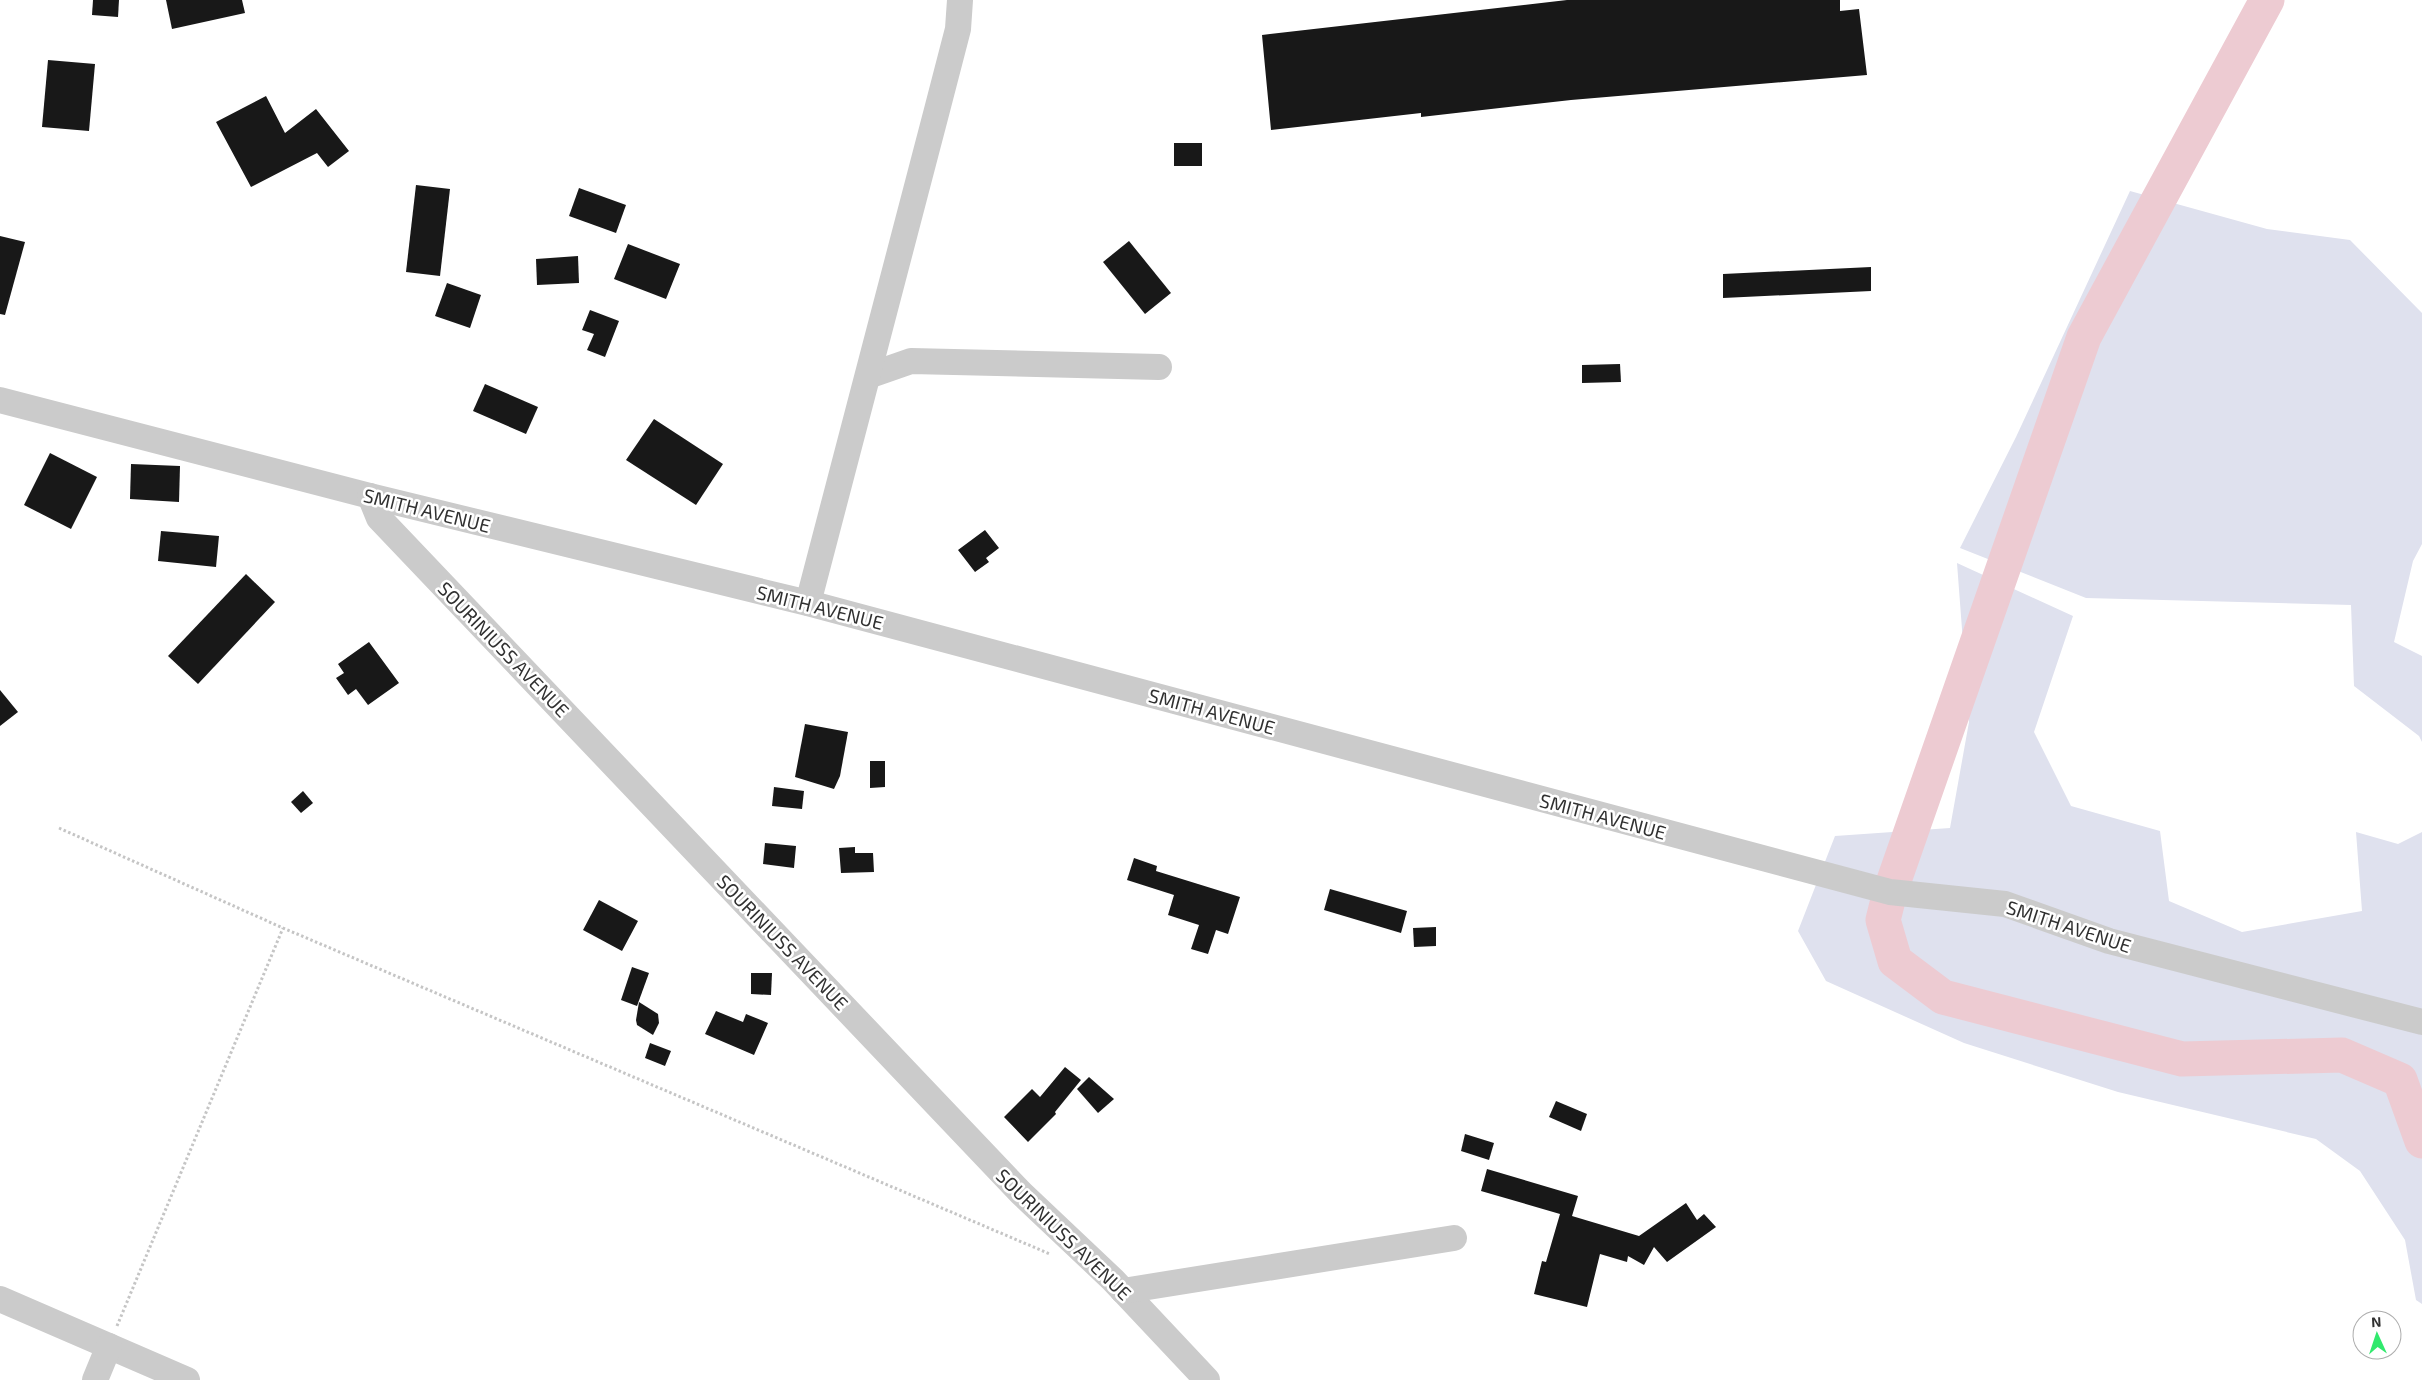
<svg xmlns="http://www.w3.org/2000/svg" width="2422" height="1380" viewBox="0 0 2422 1380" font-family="'Exo 2',sans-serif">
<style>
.green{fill:#dfe1ee}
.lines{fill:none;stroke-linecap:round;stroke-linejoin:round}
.river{stroke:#edcbd2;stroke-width:35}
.building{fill:#181818}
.path{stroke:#c5c5c5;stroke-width:3;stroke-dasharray:2.5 2.5;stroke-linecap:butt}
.minor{stroke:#cbcbcb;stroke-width:26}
.labels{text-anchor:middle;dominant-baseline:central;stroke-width:5;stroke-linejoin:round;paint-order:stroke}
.street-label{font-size:19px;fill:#313131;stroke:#fff}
</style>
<rect width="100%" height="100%" fill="#fff"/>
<!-- green -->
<g class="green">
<path d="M 2130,191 L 2267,229 L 2350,240 L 2422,313 L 2422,544 L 2413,561 L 2394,642 L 2422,656 L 2422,742 L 2419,736 L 2354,686 L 2351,605 L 2086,598 L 1960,548 L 2016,437 Z"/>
<path d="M 1957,563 L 2073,616 L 2034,732 L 2071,806 L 2160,831 L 2169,901 L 2242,932 L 2362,911 L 2356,832 L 2398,844 L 2422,832 L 2422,1304 L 2416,1300 L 2405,1240 L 2360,1171 L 2316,1139 L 2118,1092 L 1964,1043 L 1826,981 L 1798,931 L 1835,836 L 1950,828 L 1969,722 Z"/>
</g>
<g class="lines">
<!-- river -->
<path class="river" d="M 2267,0 L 2084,337 L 1890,892 L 1883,920 L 1895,961 L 1943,997 L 2182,1059 L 2342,1055 L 2400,1080 L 2422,1141"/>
</g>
<!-- building -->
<g class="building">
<path d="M 93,0 L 119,0 L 118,17 L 92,15 Z"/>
<path d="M 166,0 L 242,0 L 245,13 L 172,29 Z"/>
<path d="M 1567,0 L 1840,0 L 1840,11 L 1859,9 L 1867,75 L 1571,100 L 1421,117 L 1421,113 L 1271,130 L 1262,35 Z"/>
<path d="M 48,60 L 95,64 L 89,131 L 42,127 Z"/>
<path d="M 266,96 L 285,133 L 316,109 L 349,151 L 328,167 L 317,153 L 251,187 L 216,122 Z"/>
<rect x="1174" y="143" width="28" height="23"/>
<path d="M 416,185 L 450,189 L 440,276 L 406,272 Z"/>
<path d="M 579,188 L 626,205 L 616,233 L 569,216 Z"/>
<path d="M 0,236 L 25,242 L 5,315 L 0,314 Z"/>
<path d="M 1129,241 L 1171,293 L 1145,314 L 1103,262 Z"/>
<path d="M 628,244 L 680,264 L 666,299 L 614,279 Z"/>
<path d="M 578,256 L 579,283 L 537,285 L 536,259 Z"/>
<path d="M 1871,267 L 1871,291 L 1723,298 L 1723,274 Z"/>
<path d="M 447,283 L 481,295 L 470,328 L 435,316 Z"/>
<path d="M 590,310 L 619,321 L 605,357 L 587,350 L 594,334 L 582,330 Z"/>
<path d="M 1620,364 L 1621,382 L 1582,383 L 1582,365 Z"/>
<path d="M 485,384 L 538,407 L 526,434 L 473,411 Z"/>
<path d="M 654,419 L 723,464 L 696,505 L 626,460 Z"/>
<path d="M 50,453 L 97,477 L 71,529 L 24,505 Z"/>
<path d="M 131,464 L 180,466 L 179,502 L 130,499 Z"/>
<path d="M 985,530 L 999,548 L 986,558 L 989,562 L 975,572 L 958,550 Z"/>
<path d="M 161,531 L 219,536 L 216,567 L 158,561 Z"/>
<path d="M 246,574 L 275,602 L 198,684 L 168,656 Z"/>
<path d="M 369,642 L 399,683 L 368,705 L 356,689 L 348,695 L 336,678 L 344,673 L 338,664 Z"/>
<path d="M 0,690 L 18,712 L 0,726 Z"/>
<path d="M 805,724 L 848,732 L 840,776 L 834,789 L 795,777 Z"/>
<path d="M 870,761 L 885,761 L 885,787 L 870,788 Z"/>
<path d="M 774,787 L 804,791 L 802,809 L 772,806 Z"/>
<path d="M 303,791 L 313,803 L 301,813 L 291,802 Z"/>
<path d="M 765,843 L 796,846 L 794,868 L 763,864 Z"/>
<path d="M 855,847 L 855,853 L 873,853 L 874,872 L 841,873 L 839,848 Z"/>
<path d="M 1134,858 L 1157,866 L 1156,871 L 1240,897 L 1228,934 L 1216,930 L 1208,954 L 1191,949 L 1199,925 L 1168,915 L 1174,895 L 1127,880 Z"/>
<path d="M 1330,889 L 1407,911 L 1401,933 L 1324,910 Z"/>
<path d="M 599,900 L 638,921 L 622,951 L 583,930 Z"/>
<path d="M 1436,927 L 1436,946 L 1414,947 L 1413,928 Z"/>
<path d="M 632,967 L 649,973 L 637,1006 L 621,1000 Z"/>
<path d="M 751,973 L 772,973 L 771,995 L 751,994 Z"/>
<path d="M 639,1002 L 658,1014 L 659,1023 L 653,1035 L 637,1025 L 636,1020 Z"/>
<path d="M 716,1011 L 743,1022 L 746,1014 L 768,1023 L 754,1055 L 705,1034 Z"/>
<path d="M 650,1043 L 671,1051 L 665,1066 L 645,1058 Z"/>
<path d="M 1065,1067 L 1081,1080 L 1055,1112 L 1056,1114 L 1028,1142 L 1004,1117 L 1032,1089 L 1040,1097 Z"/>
<path d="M 1089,1077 L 1114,1099 L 1098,1113 L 1077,1089 Z"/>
<path d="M 1556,1101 L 1587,1114 L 1581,1131 L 1549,1117 Z"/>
<path d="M 1465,1134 L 1494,1143 L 1489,1160 L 1461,1151 Z"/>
<path d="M 1487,1169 L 1578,1196 L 1572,1216 L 1639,1236 L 1686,1203 L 1697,1220 L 1704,1214 L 1716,1227 L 1667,1262 L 1654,1247 L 1644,1265 L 1628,1256 L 1627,1262 L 1600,1254 L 1587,1307 L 1534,1294 L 1542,1261 L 1546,1262 L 1560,1214 L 1481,1191 Z"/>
</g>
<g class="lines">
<!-- path -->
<g class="path">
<path d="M 59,828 L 283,928 L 1050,1254"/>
<path d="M 117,1326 L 283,928"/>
</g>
<!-- minor -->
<g class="minor">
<path d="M 868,376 L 911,361 L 1159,367"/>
<path d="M 0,400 L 370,496 L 808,603 L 1890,892 L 2005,904 L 2109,941 L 2422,1022"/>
<path d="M 370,496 L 379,518 L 1021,1193 L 1113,1280 L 1207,1380"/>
<path d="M 808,603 L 937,110 L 958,29 L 960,0"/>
<path d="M 1123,1291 L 1454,1238"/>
<path d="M 0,1299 L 187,1380"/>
<path d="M 95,1380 L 109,1346"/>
</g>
</g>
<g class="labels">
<!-- street labels -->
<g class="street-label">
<text transform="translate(427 510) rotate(14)">SMITH AVENUE</text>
<text transform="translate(820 607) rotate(14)">SMITH AVENUE</text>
<text transform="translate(504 649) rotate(46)">SOURINIUSS AVENUE</text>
<text transform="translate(1212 711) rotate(15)">SMITH AVENUE</text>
<text transform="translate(1603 816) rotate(15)">SMITH AVENUE</text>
<text transform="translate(2069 926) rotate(18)">SMITH AVENUE</text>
<text transform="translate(783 942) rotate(46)">SOURINIUSS AVENUE</text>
<text transform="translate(1064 1234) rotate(44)">SOURINIUSS AVENUE</text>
</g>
</g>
<!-- north arrow -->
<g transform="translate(2377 1335) rotate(357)"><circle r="24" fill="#ffffff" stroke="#adadad"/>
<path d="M0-4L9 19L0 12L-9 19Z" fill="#31e96d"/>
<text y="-8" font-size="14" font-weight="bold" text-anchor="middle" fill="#313131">N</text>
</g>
</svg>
